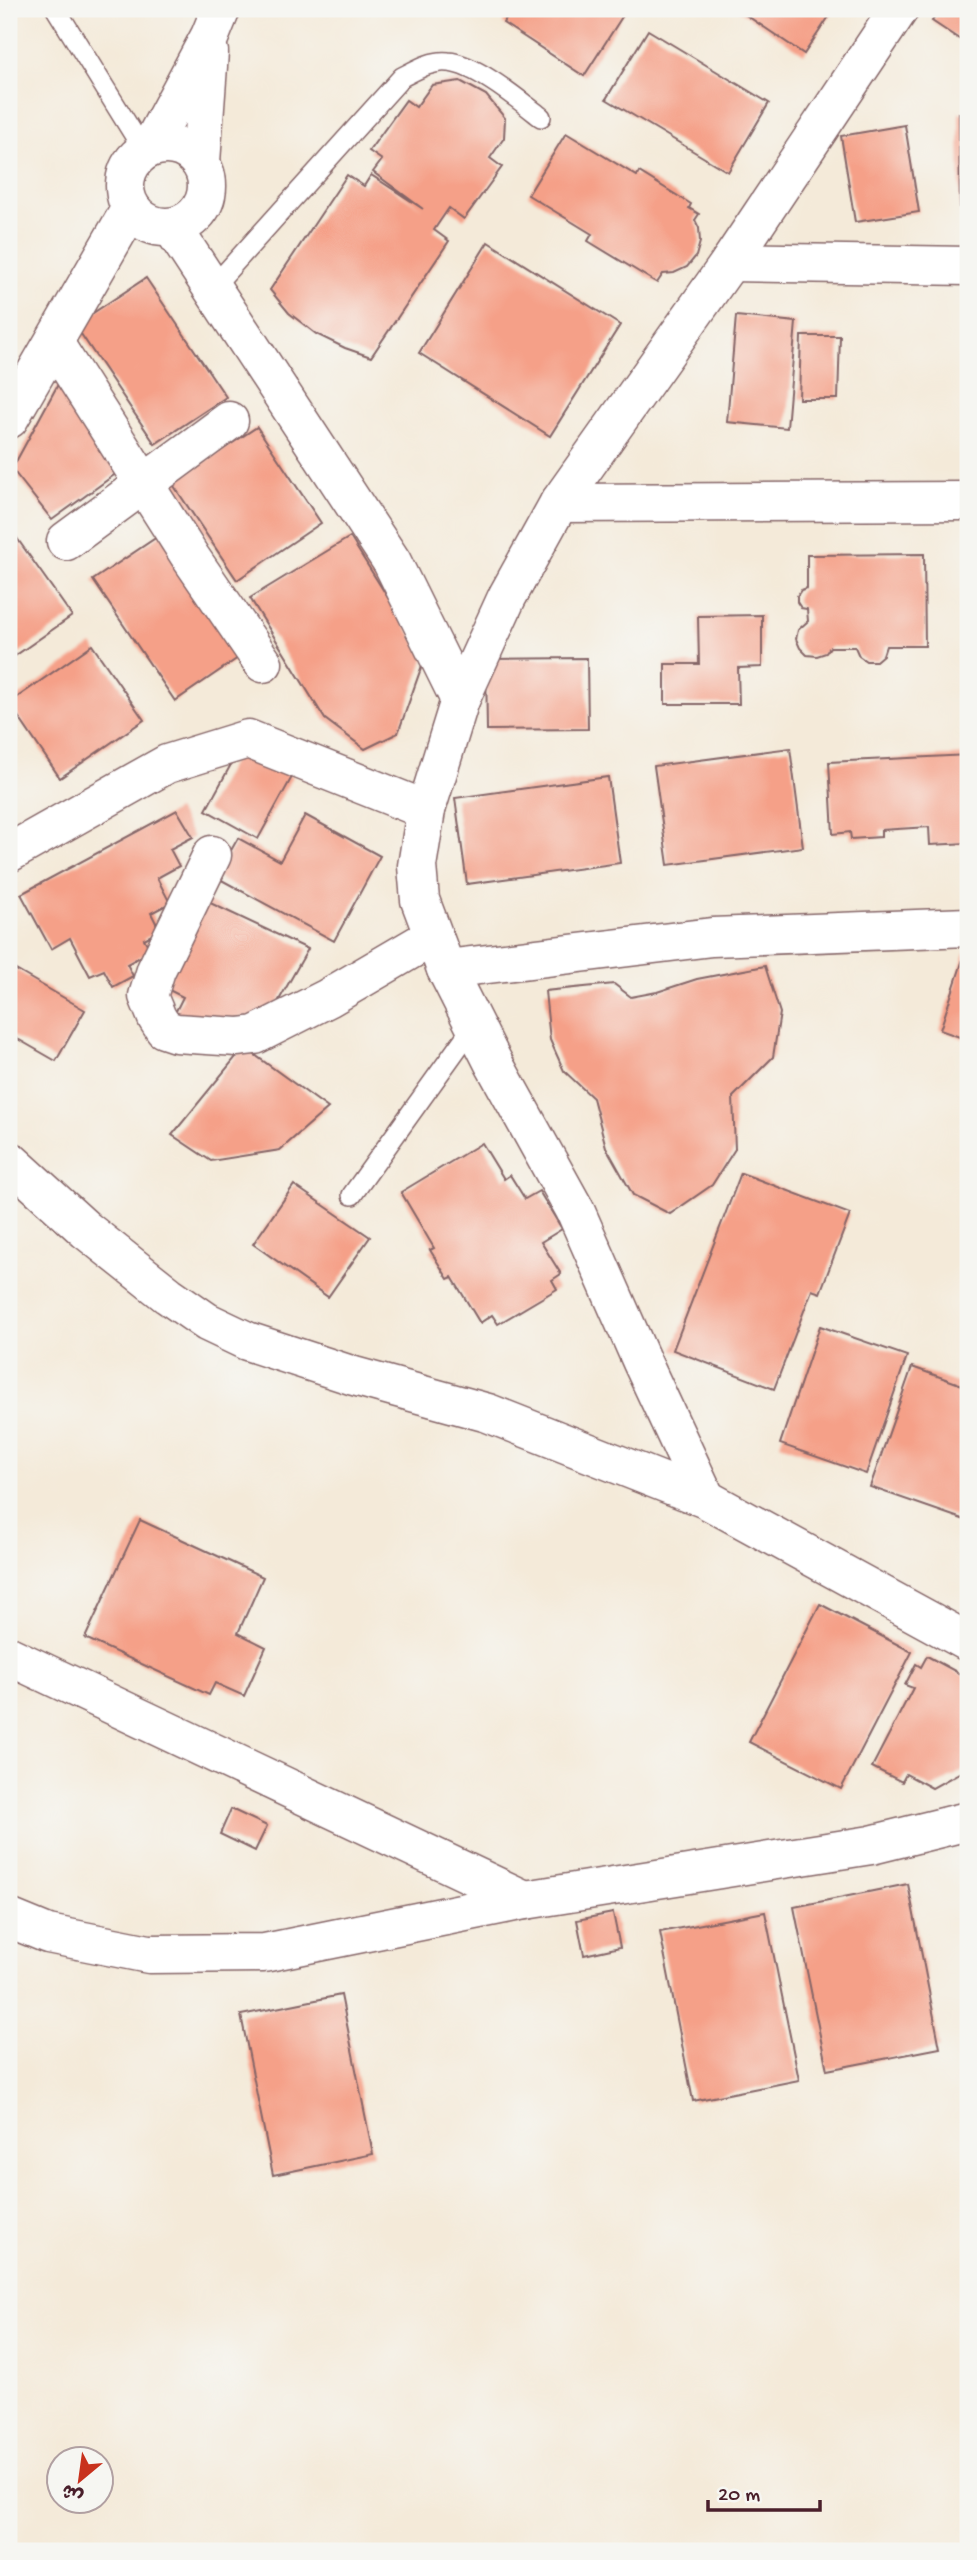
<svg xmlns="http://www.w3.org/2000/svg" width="977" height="2560" viewBox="0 0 977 2560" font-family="'Gochi Hand','Playpen Sans Arabic',sans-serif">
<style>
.building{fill:#f5a088}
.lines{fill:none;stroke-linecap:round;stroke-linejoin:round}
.lane-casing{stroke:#866668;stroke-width:22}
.street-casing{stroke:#866668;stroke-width:41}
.lane{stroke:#fff;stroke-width:19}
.street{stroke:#fff;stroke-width:38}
</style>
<rect width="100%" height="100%" fill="#f6f6f2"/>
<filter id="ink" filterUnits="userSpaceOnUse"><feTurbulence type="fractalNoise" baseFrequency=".0143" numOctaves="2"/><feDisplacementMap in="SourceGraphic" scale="14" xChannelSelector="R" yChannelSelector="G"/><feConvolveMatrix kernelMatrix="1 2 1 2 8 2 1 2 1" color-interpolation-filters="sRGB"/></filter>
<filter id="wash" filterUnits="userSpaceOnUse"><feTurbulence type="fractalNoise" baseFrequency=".00686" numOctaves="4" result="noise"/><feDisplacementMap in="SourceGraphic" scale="28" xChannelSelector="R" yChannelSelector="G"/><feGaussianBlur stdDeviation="1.57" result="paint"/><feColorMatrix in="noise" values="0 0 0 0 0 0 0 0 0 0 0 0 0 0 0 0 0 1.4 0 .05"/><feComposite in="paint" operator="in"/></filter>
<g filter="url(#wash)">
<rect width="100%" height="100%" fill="#f4ead9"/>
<g id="blocks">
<!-- building -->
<g class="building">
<path d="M 512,9 L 627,9 L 584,76 L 503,23 Z"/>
<path d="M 737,9 L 834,9 L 804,54 Z"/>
<path d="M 941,9 L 968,9 L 968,45 L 932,21 Z"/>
<path d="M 648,30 L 769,103 L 728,172 L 606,99 Z"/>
<path d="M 460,81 L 486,95 L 505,118 L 504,138 L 490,158 L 502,167 L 464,219 L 449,208 L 440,221 L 434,230 L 449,241 L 371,357 L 345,348 L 316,334 L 289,313 L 270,290 L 347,175 L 364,186 L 371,175 L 423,209 L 373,172 L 382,160 L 369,151 L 406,100 L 416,107 L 432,85 Z"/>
<path d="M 959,113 L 968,113 L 968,210 L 960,210 Z"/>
<path d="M 905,125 L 919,212 L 855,222 L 841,136 Z"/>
<path d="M 566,133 L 637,176 L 639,172 L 691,204 L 689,208 L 699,214 L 695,220 L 699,228 L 700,242 L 696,256 L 687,267 L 674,273 L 663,274 L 657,283 L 588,241 L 592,234 L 528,195 Z"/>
<path d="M 488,242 L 620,325 L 550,436 L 419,353 Z"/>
<path d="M 146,278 L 226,397 L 155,444 L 75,325 Z"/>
<path d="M 736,316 L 796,322 L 787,428 L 727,422 Z"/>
<path d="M 801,336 L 840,336 L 838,399 L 799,399 Z"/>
<path d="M 62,377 L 121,470 L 52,520 L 12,469 Z"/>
<path d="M 257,427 L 321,523 L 237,580 L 172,483 Z"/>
<path d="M 169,529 L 251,649 L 175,701 L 93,580 Z"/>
<path d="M 14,534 L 72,616 L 9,660 L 9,538 Z"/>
<path d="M 350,537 L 425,657 L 398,733 L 365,749 L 325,719 L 250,598 Z"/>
<path d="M 924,554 L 925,646 L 886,646 L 883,655 L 876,661 L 866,661 L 859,656 L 855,647 L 830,647 L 826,653 L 817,656 L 807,655 L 800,648 L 796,639 L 798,630 L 808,621 L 807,609 L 801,608 L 797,602 L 797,596 L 801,590 L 807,588 L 807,555 Z"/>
<path d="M 762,615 L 762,667 L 738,668 L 739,704 L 665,704 L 665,664 L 699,664 L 698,616 Z"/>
<path d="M 92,645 L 144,720 L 60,778 L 9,703 Z"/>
<path d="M 587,658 L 588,729 L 487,730 L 486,659 Z"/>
<path d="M 240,748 L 292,777 L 258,839 L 206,810 Z"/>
<path d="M 790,748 L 803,847 L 668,865 L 654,766 Z"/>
<path d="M 968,755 L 968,843 L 930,845 L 929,827 L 881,830 L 881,837 L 851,839 L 850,832 L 833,834 L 829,762 Z"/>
<path d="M 608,777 L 620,863 L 467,884 L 455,798 Z"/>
<path d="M 177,810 L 193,837 L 170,849 L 179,866 L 157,878 L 170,903 L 151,913 L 160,931 L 144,939 L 151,951 L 127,964 L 133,976 L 113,987 L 104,970 L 90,976 L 70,938 L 51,949 L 21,894 Z"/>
<path d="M 305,815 L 380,856 L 334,941 L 216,877 L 238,838 L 280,861 Z"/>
<path d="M 206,901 L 308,949 L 270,1016 L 218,1019 L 174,1015 L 183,997 L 165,988 Z"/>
<path d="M 968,944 L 968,1040 L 940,1030 Z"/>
<path d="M 9,966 L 85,1010 L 56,1061 L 9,1034 Z"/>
<path d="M 765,966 L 780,1013 L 773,1057 L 733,1097 L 735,1149 L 712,1185 L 670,1214 L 633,1195 L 606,1147 L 593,1098 L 564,1071 L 550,1040 L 545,991 L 614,984 L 631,997 L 657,992 L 697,979 Z"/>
<path d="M 244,1047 L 328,1108 L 280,1150 L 211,1161 L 172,1135 Z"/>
<path d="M 482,1143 L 504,1179 L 510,1175 L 525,1199 L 539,1191 L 562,1229 L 541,1242 L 561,1274 L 552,1280 L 557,1289 L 498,1324 L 492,1315 L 480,1323 L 452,1277 L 448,1279 L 430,1250 L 434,1248 L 401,1192 Z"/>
<path d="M 741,1173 L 850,1214 L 820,1293 L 812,1290 L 774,1389 L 673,1350 Z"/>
<path d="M 294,1185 L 370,1237 L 328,1297 L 253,1244 Z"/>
<path d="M 820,1326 L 907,1356 L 866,1474 L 780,1444 Z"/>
<path d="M 912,1367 L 968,1387 L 968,1521 L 870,1487 Z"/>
<path d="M 140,1520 L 263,1577 L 238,1633 L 266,1647 L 244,1696 L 215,1683 L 209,1695 L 85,1638 Z"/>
<path d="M 820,1604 L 912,1652 L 841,1789 L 749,1742 Z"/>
<path d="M 927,1656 L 968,1678 L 968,1768 L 932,1788 L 906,1774 L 902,1782 L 872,1767 L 913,1688 L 905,1685 L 916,1664 L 921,1667 Z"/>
<path d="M 231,1809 L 267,1826 L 255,1851 L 220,1834 Z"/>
<path d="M 908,1884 L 940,2048 L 827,2070 L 794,1907 Z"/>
<path d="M 765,1912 L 799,2080 L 693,2101 L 660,1932 Z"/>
<path d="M 613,1913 L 620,1947 L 584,1955 L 577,1920 Z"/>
<path d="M 341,1995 L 373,2154 L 273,2175 L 241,2015 Z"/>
</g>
</g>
</g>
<g filter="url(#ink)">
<use href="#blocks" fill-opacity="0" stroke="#866668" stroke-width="2"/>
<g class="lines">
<!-- lane casing -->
<g class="lane-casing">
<g id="lane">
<path d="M 56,9 L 144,151"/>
<path d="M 212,288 L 402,77 C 416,70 432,60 448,62 C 476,64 519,100 541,117"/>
<path d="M 352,1195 L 474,1025"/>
</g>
</g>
<!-- street casing -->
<g class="street-casing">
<g id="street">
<circle cx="166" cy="186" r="41"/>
<path d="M 151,146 L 210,36 L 221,9"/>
<path d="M 201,162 L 209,52"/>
<path d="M 172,227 L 392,562 L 460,700"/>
<path d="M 730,262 L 968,266"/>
<path d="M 54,343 L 191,558 L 263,663"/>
<path d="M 9,419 L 131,208"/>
<path d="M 559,503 L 968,501"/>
<path d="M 66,541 L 229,421"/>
<path d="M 9,853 L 167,764 L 248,739 L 426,810"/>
<path d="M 212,855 L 156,970 L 148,996 L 157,1018 L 164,1029 L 176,1033 L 238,1037 L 255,1035 L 328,998 L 432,937"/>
<path d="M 446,969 L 712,937 L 968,927"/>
<path d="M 9,1160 L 86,1230 L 168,1295 L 207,1322 L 247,1341 L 354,1376 L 488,1413 L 706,1499 L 968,1642"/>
<path d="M 706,1499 L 642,1362 L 575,1210 L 493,1062 L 446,969 L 420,900 L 417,866 L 426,810 L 460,700 L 507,597 L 559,503 L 730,262 L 899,9"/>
<path d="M 9,1656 L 525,1900"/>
<path d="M 9,1918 L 48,1934 L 149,1954 L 264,1953 L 525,1900 L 871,1845 L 968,1821"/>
</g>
</g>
<!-- lane -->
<use href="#lane" class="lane"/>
<!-- street -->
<use href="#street" class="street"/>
</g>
</g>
<!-- margin -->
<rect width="977" height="2560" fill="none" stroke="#f6f6f2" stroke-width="35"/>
<!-- north arrow -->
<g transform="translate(80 2480) rotate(209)"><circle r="33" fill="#f6f6f2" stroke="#b1a0a2" stroke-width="2"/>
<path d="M0-5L12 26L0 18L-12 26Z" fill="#c8321e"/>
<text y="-10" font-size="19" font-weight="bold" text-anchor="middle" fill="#4a1f2b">ش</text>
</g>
<!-- scale -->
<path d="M708 2500v10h112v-10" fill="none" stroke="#4a1f2b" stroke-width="3.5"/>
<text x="718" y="2500" font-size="21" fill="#4a1f2b" stroke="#f6f6f2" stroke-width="5" paint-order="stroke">20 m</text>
</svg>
